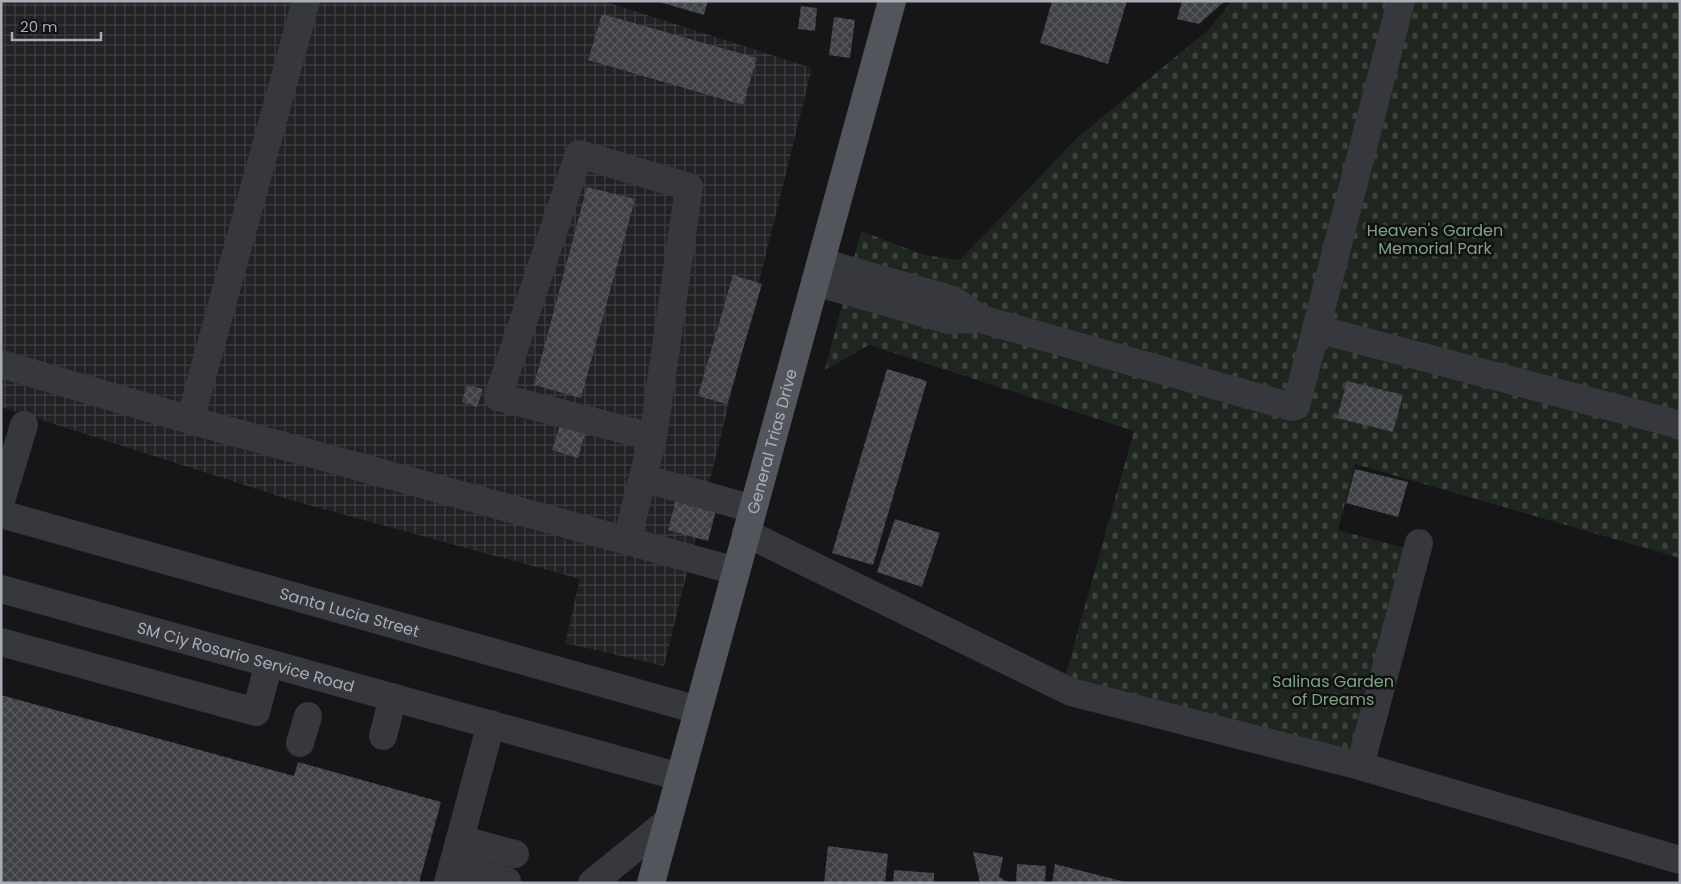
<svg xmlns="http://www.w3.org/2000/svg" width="1681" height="884" viewBox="0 0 1681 884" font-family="Poppins,sans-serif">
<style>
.industrial{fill:url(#industrial-grid)}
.cemetery{fill:url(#cemetery-stones)}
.building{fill:url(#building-cross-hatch)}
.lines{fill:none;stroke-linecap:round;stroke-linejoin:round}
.minor{stroke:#37383d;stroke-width:28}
.major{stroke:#53555c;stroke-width:28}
.labels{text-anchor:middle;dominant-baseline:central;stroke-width:5;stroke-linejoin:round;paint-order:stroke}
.park-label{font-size:16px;fill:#7fa381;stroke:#111113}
.street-label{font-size:16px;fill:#a8adb8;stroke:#111113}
</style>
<defs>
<pattern id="industrial-grid" width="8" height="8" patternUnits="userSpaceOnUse" patternTransform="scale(1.25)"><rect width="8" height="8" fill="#222225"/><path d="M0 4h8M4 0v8" fill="none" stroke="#3f3f43"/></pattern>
<pattern id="cemetery-stones" width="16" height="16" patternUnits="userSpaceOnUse" patternTransform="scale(1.25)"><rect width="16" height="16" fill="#1e261f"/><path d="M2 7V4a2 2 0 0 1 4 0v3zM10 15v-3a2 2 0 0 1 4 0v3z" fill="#3c433d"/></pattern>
<pattern id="building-cross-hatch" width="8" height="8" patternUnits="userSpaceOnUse" patternTransform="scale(1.25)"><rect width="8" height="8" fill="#404145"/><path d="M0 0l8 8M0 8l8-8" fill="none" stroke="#595a5e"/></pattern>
</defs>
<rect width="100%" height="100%" fill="#161618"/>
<!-- industrial -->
<path class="industrial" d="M 1,1 L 603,1 L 812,68 L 664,666 L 565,643 L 580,579 L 294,501 L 1,407 Z"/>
<!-- cemetery -->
<path class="cemetery" d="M 1232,1 L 1680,1 L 1680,558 L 1355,464 L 1338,530 L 1409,549 L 1355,752 L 1065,677 L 1134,431 L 869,345 L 825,370 L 861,231 L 924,255 L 960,260 L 1077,138 L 1208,30 Z"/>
<!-- building -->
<g class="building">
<path d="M 656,1 L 708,1 L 704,15 Z"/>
<path d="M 1052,1 L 1127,1 L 1108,64 L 1040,43 Z"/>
<path d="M 1182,1 L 1225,1 L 1199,24 L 1177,19 Z"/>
<path d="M 801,6 L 817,8 L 815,31 L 798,29 Z"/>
<path d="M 602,14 L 757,58 L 743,105 L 588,60 Z"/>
<path d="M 834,17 L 855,20 L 850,58 L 829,55 Z"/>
<path d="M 587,187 L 635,199 L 581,398 L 534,385 Z"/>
<path d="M 733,275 L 762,284 L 727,404 L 698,396 Z"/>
<path d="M 887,369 L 927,381 L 873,565 L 832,553 Z"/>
<path d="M 1347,381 L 1403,395 L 1393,432 L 1337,418 Z"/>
<path d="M 467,385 L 483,389 L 477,407 L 462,402 Z"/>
<path d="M 561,422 L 586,430 L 578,458 L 552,450 Z"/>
<path d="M 1355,469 L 1408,482 L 1398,517 L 1346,503 Z"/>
<path d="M 676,500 L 716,510 L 708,541 L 668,530 Z"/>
<path d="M 895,519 L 940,533 L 922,587 L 877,572 Z"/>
<path d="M 1,695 L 294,776 L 298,762 L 441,802 L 419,883 L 1,883 Z"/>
<path d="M 828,846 L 888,854 L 885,883 L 824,883 Z"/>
<path d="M 973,852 L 1003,857 L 999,877 L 1010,883 L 980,883 Z"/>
<path d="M 1017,864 L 1046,866 L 1045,883 L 1016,883 Z"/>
<path d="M 1055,864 L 1125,882 L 1125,883 L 1052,883 Z"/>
<path d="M 894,870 L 934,873 L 934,883 L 893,883 Z"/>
</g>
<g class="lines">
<!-- minor -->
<g class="minor">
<path d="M 821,262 L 953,300 L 981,319 L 1292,407 L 1296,406 L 1401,1"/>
<path d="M 815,282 L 949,320 L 981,319"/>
<path d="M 1317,329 L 1680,425"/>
<path d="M 1,364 L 190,420 L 736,571"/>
<path d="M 190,420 L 306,1"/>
<path d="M 643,478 L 753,509"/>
<path d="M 1,501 L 24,425"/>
<path id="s1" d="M 1,514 L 698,710"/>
<path d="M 746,533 L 1071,692 L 1360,766 L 1680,860"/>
<path d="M 627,540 L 653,437 L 689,187 L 579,154 L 498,397 L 653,437"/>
<path id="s2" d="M 1,589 L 680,777"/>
<path d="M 1,642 L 256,712 L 269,663"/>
<path d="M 383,736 L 393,697"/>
<path d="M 300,743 L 308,716"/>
<path d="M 1360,766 L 1419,543"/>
<path d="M 460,839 L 515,854"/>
<path d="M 453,866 L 507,881"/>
<path d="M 448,883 L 491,724"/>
<path d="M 592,883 L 668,821"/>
</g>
<!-- major -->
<path class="major" id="s3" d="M 651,883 L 892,1"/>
</g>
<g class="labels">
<!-- park labels -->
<g class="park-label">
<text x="1435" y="230">Heaven's Garden<tspan x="1435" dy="18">Memorial Park</tspan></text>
<text x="1333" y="681">Salinas Garden<tspan x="1333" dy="18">of Dreams</tspan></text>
</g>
<!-- street labels -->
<g class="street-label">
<text stroke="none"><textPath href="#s3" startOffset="458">General Trias Drive</textPath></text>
<text stroke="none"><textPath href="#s1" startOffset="362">Santa Lucia Street</textPath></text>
<text stroke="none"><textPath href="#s2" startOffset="254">SM Ciy Rosario Service Road</textPath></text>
</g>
</g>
<!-- border -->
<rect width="1681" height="884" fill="none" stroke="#a8adb8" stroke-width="5"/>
<!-- scale -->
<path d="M12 32v8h89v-8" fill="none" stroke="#a8adb8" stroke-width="2.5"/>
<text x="20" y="32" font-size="15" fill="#a8adb8" stroke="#111113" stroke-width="4" paint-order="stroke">20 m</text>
</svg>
